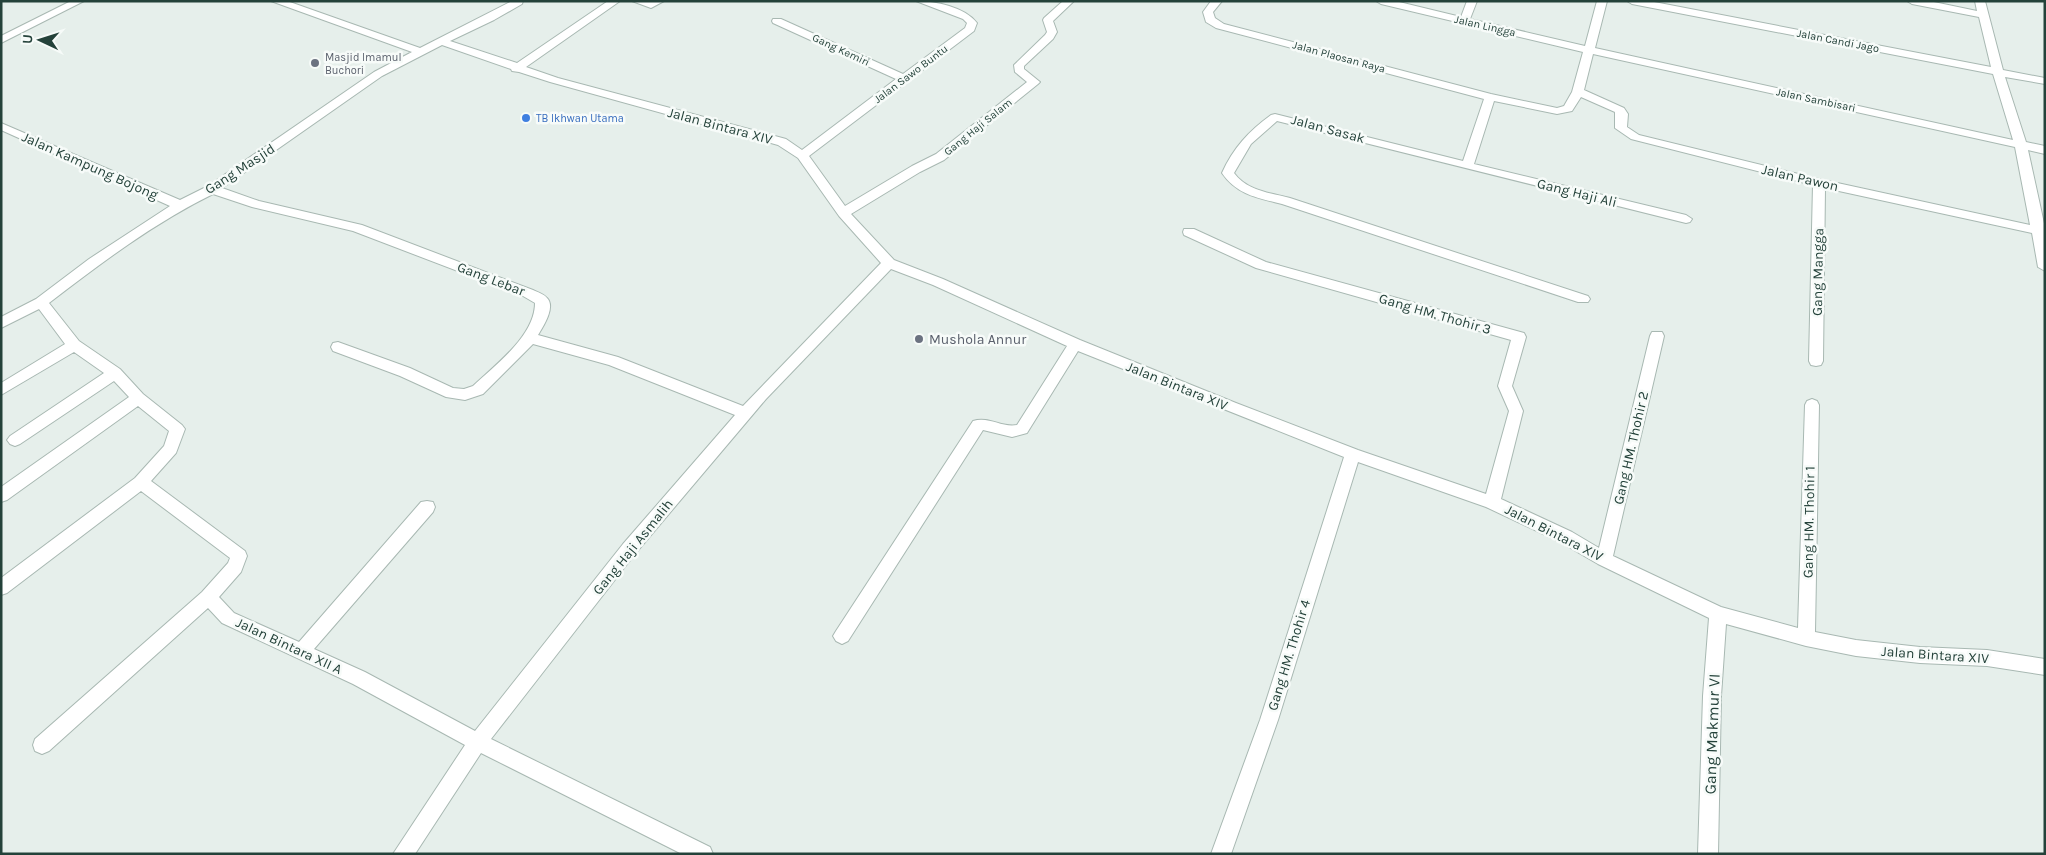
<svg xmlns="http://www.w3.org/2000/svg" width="2046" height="855" viewBox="0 0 2046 855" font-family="Karla,sans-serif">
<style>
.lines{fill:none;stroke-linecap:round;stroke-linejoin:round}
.minor-casing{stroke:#a8b8b2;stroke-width:2}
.minor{fill:#fff;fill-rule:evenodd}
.worship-dot{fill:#6b7280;stroke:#f7fbf9;stroke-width:2}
.shop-dot{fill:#3f7fe0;stroke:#f7fbf9;stroke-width:2}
.labels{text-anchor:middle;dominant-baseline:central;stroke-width:5;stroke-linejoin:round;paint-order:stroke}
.far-street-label{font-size:11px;fill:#24423a;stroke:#f7fbf9}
.far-worship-label{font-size:11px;fill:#5b616d;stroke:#f7fbf9;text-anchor:start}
.far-shop-label{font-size:11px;fill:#366cbe;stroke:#f7fbf9;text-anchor:start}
.street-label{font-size:14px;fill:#24423a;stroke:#f7fbf9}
.worship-label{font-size:14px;fill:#5b616d;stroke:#f7fbf9;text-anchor:start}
.near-street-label{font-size:16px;fill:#24423a;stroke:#f7fbf9}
</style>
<rect width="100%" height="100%" fill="#e6efeb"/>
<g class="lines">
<!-- minor casing -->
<g class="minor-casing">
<g id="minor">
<path d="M 71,1 L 84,1 L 1,43 L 1,36 Z"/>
<path d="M 271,1 L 287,1 L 420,48 L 512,1 L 523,1 L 522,4 L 494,20 L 450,41 L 517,63 L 608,1 L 620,1 L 526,67 L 558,78 L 786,139 L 802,150 L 896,79 L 773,23 L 772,21 L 773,19 L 781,19 L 903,74 L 965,28 L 967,23 L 963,19 L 916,1 C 935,1 965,7 977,23 L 974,31 L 809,156 L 845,206 L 912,166 L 936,154 L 1027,82 L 1015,72 L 1014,65 L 1045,35 L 1047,32 L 1043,20 L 1044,18 L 1063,1 L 1074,1 L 1053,21 L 1057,32 L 1053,39 L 1024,66 L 1024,69 L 1040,82 L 1038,84 L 944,160 L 920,172 L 851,214 L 894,260 L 943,279 L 1080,340 L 1236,403 L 1358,450 L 1486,494 L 1509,411 L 1498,386 L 1511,340 L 1256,268 L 1184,235 L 1183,232 L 1184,229 L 1194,229 L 1266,262 L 1524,333 L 1526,337 L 1512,386 L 1523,411 L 1501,499 L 1572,532 L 1599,548 L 1650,336 L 1652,332 L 1662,332 L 1664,336 L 1613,556 L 1721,607 L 1798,628 L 1805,405 L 1807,401 L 1812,399 L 1817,401 L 1819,405 L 1815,632 L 1856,640 L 1920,647 L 1987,650 L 2045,659 L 2045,675 L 1987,666 L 1920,663 L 1856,656 L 1806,646 L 1726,624 L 1721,696 L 1718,854 L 1698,854 L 1703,696 L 1709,618 L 1598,564 L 1560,542 L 1486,507 L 1358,462 L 1278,720 L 1231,854 L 1211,854 L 1260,720 L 1344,457 L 1078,351 L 1027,433 L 1012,437 L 983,430 L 848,641 L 842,644 L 836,641 L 833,636 L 836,631 L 973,421 C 989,416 1002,428 1017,425 L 1067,346 L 933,285 L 891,269 L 766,399 L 635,554 L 491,739 L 710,847 L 713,854 L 682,854 L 481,753 L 415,854 L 393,854 L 465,745 L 353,684 L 222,623 L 208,608 L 49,751 L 42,754 L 35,751 L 33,745 L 35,739 L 202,592 L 228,563 L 230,558 L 141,491 L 7,593 L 1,595 L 1,578 L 135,478 L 164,446 L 169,431 L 138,406 L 7,500 L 1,502 L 1,487 L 129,397 L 114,381 L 20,444 L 15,446 L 10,444 L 7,440 L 10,436 L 104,373 L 74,352 L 1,395 L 1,383 L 65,344 L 39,309 L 1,328 L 1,317 L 36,299 L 89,259 L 170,206 L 1,130 L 1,123 L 180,200 L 208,186 L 374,72 L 412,52 ZM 442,45 L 511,69 L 512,71 L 519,72 L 550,82 L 778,145 L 798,158 L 839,216 L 881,263 L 743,406 L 618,357 L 538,335 C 543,327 556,307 547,298 C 544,294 537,292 533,290 L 362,225 L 259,201 L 222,188 L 382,76 ZM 213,194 L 252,207 L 353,231 L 523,296 L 535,303 C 535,336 495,365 473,386 L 464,389 L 453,388 L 410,368 L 338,342 L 333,343 L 331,347 L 333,351 L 400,376 L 446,397 L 465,400 L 483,394 L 533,344 L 609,365 L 735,415 L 623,544 L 475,731 L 365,672 L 314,649 L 433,512 L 435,507 L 433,502 L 427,501 L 421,502 L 299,642 L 234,613 L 219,597 L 241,572 L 247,556 L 245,551 L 151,481 L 176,453 L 185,429 L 182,425 L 143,394 L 120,369 L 79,341 L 49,303 C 101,263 154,223 213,194 Z"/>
<path d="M 632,1 L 664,1 L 651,8 Z"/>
<path d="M 1211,1 L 1222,1 L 1213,12 L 1215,18 L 1224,24 L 1491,94 L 1557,108 L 1564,106 L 1572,92 L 1583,52 L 1381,4 L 1376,1 L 1395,1 L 1461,17 L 1467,1 L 1477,1 L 1470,19 L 1585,46 L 1597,1 L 1607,1 L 1595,48 L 2013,140 L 1993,74 L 1632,4 L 1627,1 L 1649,1 L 1991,67 L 1979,17 L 1912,4 L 1907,1 L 1929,1 L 1977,11 L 1975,1 L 1985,1 L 2003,70 L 2045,78 L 2045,84 L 2005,77 L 2026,142 L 2045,146 L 2045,154 L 2028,150 L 2045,228 L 2045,271 L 2038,267 L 2032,233 L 1825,188 L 1823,361 L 1821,365 L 1816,366 L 1811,365 L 1809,361 L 1813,185 L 1631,139 L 1615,128 L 1615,112 L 1581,97 L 1572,111 L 1557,114 L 1494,101 L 1474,164 L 1686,215 L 1692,219 L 1690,222 L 1686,223 L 1277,121 L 1251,144 L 1234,173 C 1247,191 1271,193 1290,198 L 1588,296 L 1590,299 L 1588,302 L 1578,302 L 1282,204 C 1258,198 1237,195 1222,173 C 1233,148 1249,131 1271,115 L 1275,114 L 1463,161 L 1484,99 L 1216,28 L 1206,22 L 1203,12 ZM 1593,54 L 2015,147 L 2030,225 L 1819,179 L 1639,135 L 1627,127 L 1628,114 L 1624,108 L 1584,90 Z"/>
</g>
</g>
<!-- minor -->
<use href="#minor" class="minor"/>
</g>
<!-- markers -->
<g class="worship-dot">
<circle cx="315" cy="63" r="5"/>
<circle cx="919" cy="339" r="5"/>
</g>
<circle class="shop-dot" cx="526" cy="118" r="5"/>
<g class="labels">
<!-- far-street labels -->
<g class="far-street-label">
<text transform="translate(1485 26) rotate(13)">Jalan Lingga</text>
<text transform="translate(1838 41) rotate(11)">Jalan Candi Jago</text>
<text transform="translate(841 50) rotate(25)">Gang Kemiri</text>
<text transform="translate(1339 57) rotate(15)">Jalan Plaosan Raya</text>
<text transform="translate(911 74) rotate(-37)">Jalan Sawo Buntu</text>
<text transform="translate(1816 100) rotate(12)">Jalan Sambisari</text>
<text transform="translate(978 127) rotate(-39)">Gang Haji Salam</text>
</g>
<!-- far-worship labels -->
<g class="far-worship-label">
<text x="325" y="57">Masjid Imamul<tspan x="325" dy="13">Buchori</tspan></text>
</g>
<!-- far-shop labels -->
<g class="far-shop-label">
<text x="536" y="118">TB Ikhwan Utama</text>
</g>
<!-- street labels -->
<g class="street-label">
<text transform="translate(720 126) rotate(15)">Jalan Bintara XIV</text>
<text transform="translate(1328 129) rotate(15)">Jalan Sasak</text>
<text transform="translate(90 166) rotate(24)">Jalan Kampung Bojong</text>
<text transform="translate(240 169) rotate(-33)">Gang Masjid</text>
<text transform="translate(1800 178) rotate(13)">Jalan Pawon</text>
<text transform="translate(1577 193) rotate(14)">Gang Haji Ali</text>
<text transform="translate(1818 272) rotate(-89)">Gang Mangga</text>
<text transform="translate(491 279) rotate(21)">Gang Lebar</text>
<text transform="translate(1435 314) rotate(16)">Gang HM. Thohir 3</text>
<text transform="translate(1177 386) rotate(22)">Jalan Bintara XIV</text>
<text transform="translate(1631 448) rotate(-77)">Gang HM. Thohir 2</text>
<text transform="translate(1809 522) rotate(-89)">Gang HM. Thohir 1</text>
<text transform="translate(1554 533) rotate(27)">Jalan Bintara XIV</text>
<text transform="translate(633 547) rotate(-51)">Gang Haji Asmalih</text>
<text transform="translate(289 646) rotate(25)">Jalan Bintara XII A</text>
<text transform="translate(1289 655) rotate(-73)">Gang HM. Thohir 4</text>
<text transform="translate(1935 655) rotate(4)">Jalan Bintara XIV</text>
</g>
<!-- worship labels -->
<g class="worship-label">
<text x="929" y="339">Mushola Annur</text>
</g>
<!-- near-street labels -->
<g class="near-street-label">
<text transform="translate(1712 734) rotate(-88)">Gang Makmur VI</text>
</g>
</g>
<!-- border -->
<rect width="2046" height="855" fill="none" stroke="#24423a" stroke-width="5"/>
<!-- north arrow -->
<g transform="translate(40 40) rotate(274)" stroke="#f7fbf9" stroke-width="4" paint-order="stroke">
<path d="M0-4L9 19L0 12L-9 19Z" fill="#24423a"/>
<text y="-8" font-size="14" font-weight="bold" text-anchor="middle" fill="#24423a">U</text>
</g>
</svg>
